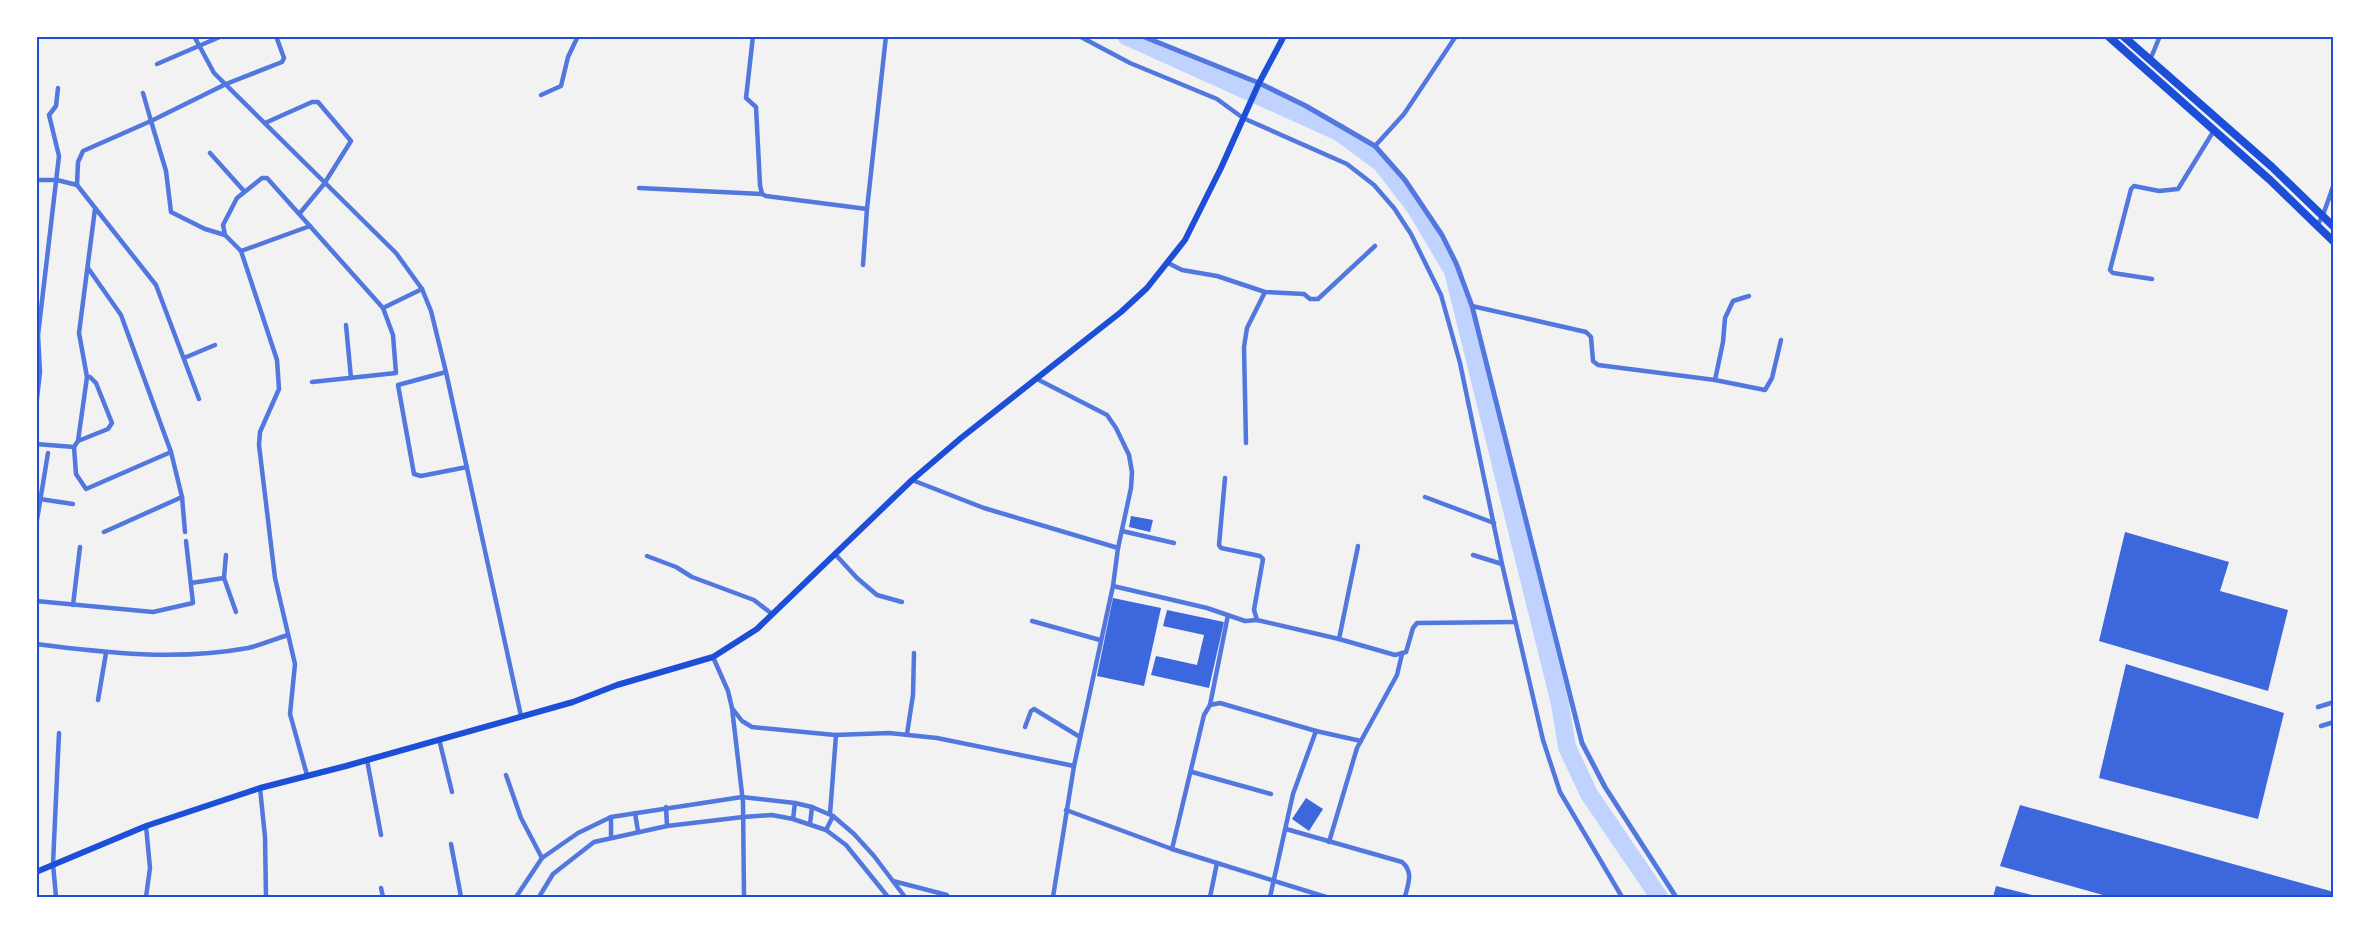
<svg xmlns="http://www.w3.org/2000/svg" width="2370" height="933" viewBox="0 0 2370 933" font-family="'Nunito Sans',sans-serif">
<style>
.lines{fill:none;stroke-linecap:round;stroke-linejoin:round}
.river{stroke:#bfd3fe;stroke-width:18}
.building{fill:#3d67dc}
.minor{stroke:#5277de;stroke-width:4.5}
.tertiary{stroke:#5277de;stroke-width:5}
.secondary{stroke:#1d4ed8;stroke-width:6}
.trunk{stroke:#1d4ed8;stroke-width:8}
.neatline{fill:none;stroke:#1d4ed8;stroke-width:2}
</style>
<rect width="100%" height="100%" fill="#f2f2f2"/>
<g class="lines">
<!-- river -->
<path class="river" d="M 1126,36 L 1339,132 L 1381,163 L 1415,207 L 1453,271 L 1560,704 L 1567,747 L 1589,794 L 1659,897"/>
</g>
<!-- building -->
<g class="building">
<path d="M 1131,516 L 1153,520 L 1150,532 L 1129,527 Z"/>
<path d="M 2125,532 L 2229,562 L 2220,591 L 2288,610 L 2268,691 L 2099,641 Z"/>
<path d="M 1113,598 L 1161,608 L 1144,686 L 1097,676 Z"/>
<path d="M 1167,610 L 1224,622 L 1209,688 L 1151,675 L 1156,656 L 1197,665 L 1204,635 L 1163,626 Z"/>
<path d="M 2126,664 L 2284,713 L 2258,819 L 2099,778 Z"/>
<path d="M 1306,798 L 1323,809 L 1309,831 L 1292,819 Z"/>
<path d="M 2020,805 L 2334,892 L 2334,897 L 2110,897 L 2000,866 Z"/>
<path d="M 1996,886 L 2036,896 L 2036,897 L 1993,897 Z"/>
</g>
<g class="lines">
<!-- minor -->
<g class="minor">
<path d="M 194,36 L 214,73 L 396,253 L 422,289 L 431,311 L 446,372 L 521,716"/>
<path d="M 753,36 L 746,98 L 756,107 L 760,185 L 762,194 L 766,196 L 867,209"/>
<path d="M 1079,36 L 1130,63 L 1217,99 L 1243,118 L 1347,164 L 1374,185 L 1394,208 L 1411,234 L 1441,295 L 1460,363 L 1502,564 L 1543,740 L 1560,792 L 1622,897"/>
<path d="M 2150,60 L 2160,36"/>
<path d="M 157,64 L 222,36"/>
<path d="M 143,93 L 151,121 L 226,84 L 282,62 L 284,58 L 276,36"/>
<path d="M 541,95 L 561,86 L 568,57 L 578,36"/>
<path d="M 265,123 L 312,102 L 318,102 L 351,141 L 324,184 L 300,213"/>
<path d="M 1375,146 L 1404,114 L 1456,36"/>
<path d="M 210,153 L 244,191"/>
<path d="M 36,180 L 57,180 L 77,185 L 156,285 L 199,399"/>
<path d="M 77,185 L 78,162 L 83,151 L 151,121 L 166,171 L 171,212 L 205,229 L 225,235"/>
<path d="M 639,188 L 762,194"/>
<path d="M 2317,226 L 2323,215 L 2334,184"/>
<path d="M 241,251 L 310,226"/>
<path d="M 1168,263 L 1182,270 L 1217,276 L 1265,292 L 1304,294 L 1310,299 L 1318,299 L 1375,246"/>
<path d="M 863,265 L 867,209 L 886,36"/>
<path d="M 88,268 L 121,315 L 171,452 L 182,497 L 185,532"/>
<path d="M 2152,279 L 2113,273 L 2110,270 L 2131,189 L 2134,186 L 2159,191 L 2178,189 L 2213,132"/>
<path d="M 1472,306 L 1586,332 L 1591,337 L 1593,361 L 1598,365 L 1715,380 L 1765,390 L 1772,378 L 1781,340"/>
<path d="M 346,325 L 351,378"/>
<path d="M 184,358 L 215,345"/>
<path d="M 446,372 L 398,385 L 414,474 L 421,476 L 467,467"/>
<path d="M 1037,379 L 1107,415 L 1116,428 L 1129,455 L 1132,472 L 1131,488 L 1118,548 L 1113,586 L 1074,766 L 1053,897"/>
<path d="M 1715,380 L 1723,342 L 1725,318 L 1733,301 L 1749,296"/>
<path d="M 312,382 L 396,373 L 393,335 L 383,308"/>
<path d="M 36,407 L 40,372 L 38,335 L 59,156 L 49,115 L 56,106 L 58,88"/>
<path d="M 78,441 L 108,429 L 112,423 L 96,383 L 90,377 L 87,377"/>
<path d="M 1246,443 L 1244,347 L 1247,328 L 1265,292"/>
<path d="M 36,444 L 74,447 L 78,441 L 87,377 L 79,333 L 95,209"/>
<path d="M 74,447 L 76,474 L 86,489 L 171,452"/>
<path d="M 1225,478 L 1219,545 L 1221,548 L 1260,556 L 1263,559 L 1254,610 L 1257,620 L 1339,639 L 1395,655 L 1406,652 L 1413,628 L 1417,623 L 1515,622"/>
<path d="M 912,480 L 984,508 L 1118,548"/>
<path d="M 1425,497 L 1494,523"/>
<path d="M 40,499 L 73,504"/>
<path d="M 36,526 L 48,453"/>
<path d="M 1122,531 L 1174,543"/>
<path d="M 104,532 L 182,497"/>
<path d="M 835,554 L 857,578 L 877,595 L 902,602"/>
<path d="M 226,555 L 224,578 L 236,612"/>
<path d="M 1473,555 L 1502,564"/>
<path d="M 647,556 L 676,567 L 692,577 L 754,600 L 772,614"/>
<path d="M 191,583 L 224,578"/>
<path d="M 1113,586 L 1207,608 L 1245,621 L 1257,620"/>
<path d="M 36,601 L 153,612 L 193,603 L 186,541"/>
<path d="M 73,605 L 80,547"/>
<path d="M 1032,621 L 1100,640"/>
<path d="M 1339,639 L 1358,546"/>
<path d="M 36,644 C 107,653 177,661 248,648 C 261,645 275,639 288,635"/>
<path d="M 713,657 L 728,691 L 732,708 L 743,802 L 744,897"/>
<path d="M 98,700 L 106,653"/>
<path d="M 1210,705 L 1228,615"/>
<path d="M 2318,707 L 2334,702"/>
<path d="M 732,708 L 742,721 L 752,727 L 835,735 L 889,733 L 937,738 L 1074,766"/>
<path d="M 2321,726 L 2334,722"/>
<path d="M 1025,727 L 1031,711 L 1034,709 L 1080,737"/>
<path d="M 1316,731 L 1361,741"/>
<path d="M 907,734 L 913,695 L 914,653"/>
<path d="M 439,739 L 452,792"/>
<path d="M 367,760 L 381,835"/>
<path d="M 1192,772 L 1271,794"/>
<path d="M 307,775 L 290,714 L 295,664 L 275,578 L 259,445 L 260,432 L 279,389 L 277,360 L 241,251 L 225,235 L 223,225 L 237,198 L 262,178 L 267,178 L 383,308 L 422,289"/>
<path d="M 506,775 L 521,818 L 542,858"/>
<path d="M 260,788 L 265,837 L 266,897"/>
<path d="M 666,807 L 667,826"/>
<path d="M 1066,810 L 1172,849 L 1326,897"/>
<path d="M 635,813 L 638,831"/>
<path d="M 830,814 L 836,735"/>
<path d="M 611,817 L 611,838"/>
<path d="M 793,819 L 795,803"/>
<path d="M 810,824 L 812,807"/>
<path d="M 1286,829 L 1402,862 C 1414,872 1408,884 1405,897"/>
<path d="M 826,830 L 833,816"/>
<path d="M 1329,842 L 1357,748 L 1397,675 L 1402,654"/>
<path d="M 451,844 L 461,897"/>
<path d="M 1172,849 L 1204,715 L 1210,705 L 1220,703 L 1316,731 L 1293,794 L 1270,897"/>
<path d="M 893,881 L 947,895"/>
<path d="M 381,888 L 383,897"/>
<path d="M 56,897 L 53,864 L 59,733"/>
<path d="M 146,897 L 150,868 L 146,826"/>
<path d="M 516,897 L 542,858 L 578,833 L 611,817 L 742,797 L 795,803 L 812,807 L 833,816 L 854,834 L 874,856 L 905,897"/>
<path d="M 539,897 L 553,874 L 594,842 L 667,826 L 743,817 L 772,815 L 793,819 L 826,830 L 846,845 L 888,897"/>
<path d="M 1210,897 L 1217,863"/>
</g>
<!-- tertiary -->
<path class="tertiary" d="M 1142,36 L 1259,83 L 1306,106 L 1375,146 L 1405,180 L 1442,235 L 1456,263 L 1472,306 L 1582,743 L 1605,787 L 1676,897"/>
<!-- secondary -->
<path class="secondary" d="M 36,872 L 146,826 L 260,788 L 346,766 L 573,702 L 617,685 L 713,657 L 757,629 L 912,480 L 961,438 L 1121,312 L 1147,288 L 1185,240 L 1221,168 L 1259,83 L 1284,36"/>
<!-- trunk -->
<g class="trunk">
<path d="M 2108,36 L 2270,180 L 2334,242"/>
<path d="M 2123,36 L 2272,167 L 2334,227"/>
</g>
</g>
<!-- border -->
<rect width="2370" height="933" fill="none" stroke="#ffffff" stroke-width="75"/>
<rect x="38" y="38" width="2294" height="858" class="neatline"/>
</svg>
